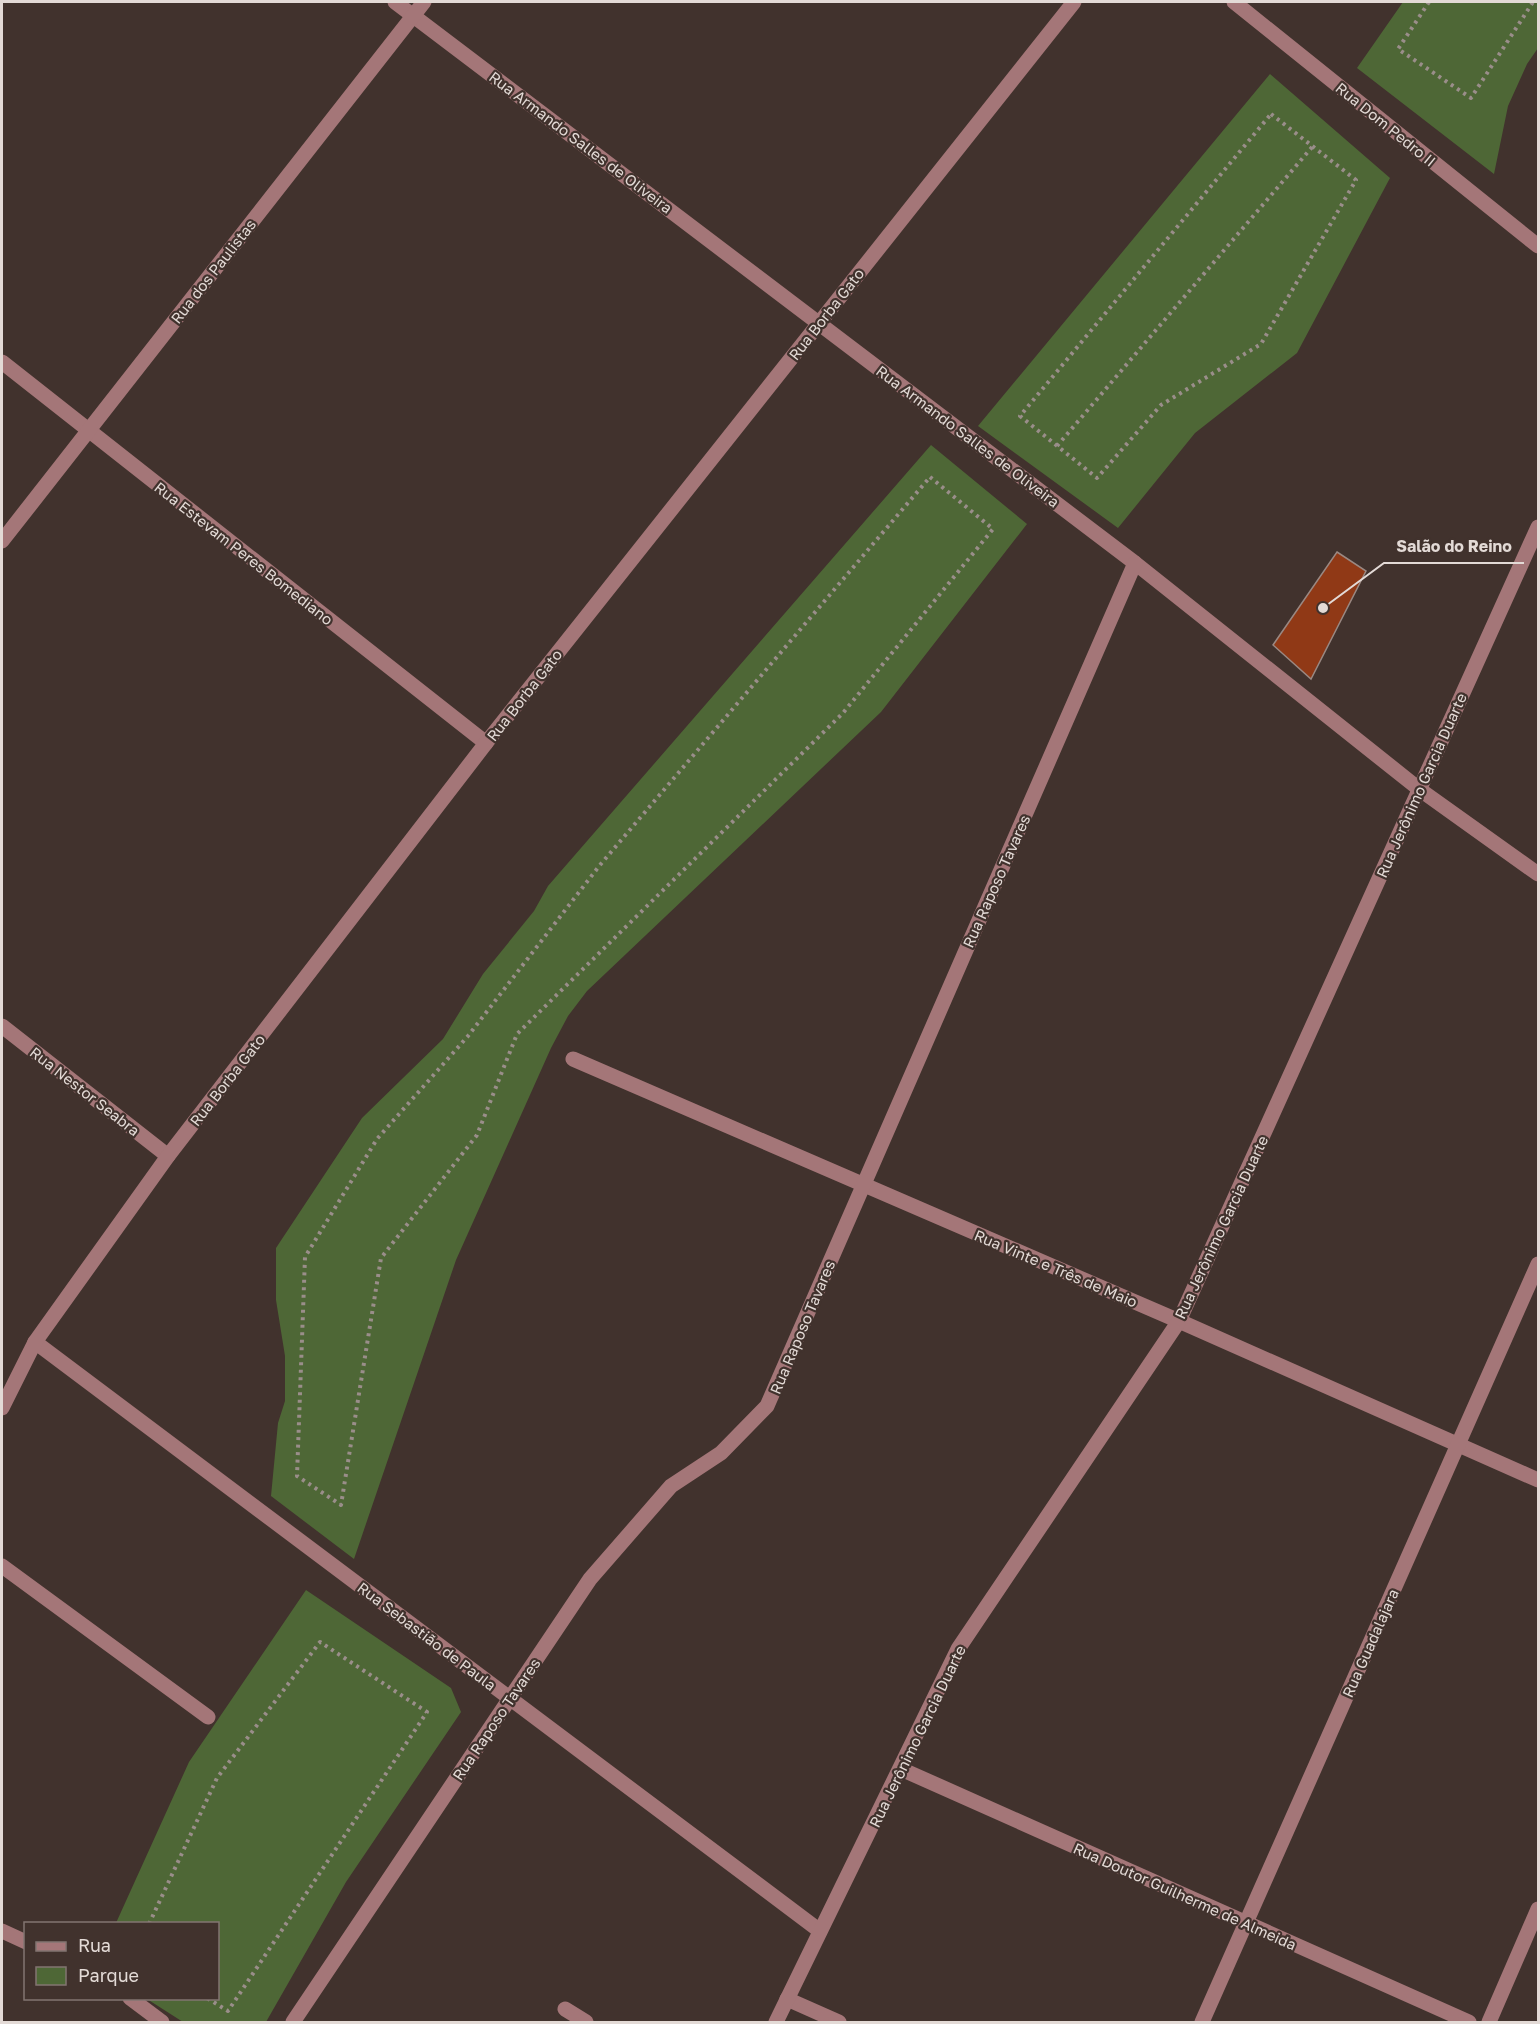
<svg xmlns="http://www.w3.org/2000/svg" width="1540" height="2024" viewBox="0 0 1540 2024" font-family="'Golos Text',sans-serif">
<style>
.green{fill:#4e6736}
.building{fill:#903916;stroke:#9a8882;stroke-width:1.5}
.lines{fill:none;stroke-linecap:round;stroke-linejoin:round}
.path{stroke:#9a8e8a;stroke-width:4;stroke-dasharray:3 4.5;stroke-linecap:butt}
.minor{stroke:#a47678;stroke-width:15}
.labels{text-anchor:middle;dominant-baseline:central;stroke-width:4.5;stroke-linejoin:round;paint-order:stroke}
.street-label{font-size:15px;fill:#e3dad6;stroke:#41322d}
.leader{fill:none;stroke:#e3dad6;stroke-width:2}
.callout-dot{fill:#e3dad6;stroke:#41322d;stroke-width:2}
.callout-label{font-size:16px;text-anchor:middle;font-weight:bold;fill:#e3dad6;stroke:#41322d;stroke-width:4.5;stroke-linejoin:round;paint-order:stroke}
</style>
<rect width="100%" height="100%" fill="#41322d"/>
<!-- green -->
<g class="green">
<path d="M 1403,2 L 1538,2 L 1538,48 L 1527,64 L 1508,106 L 1494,174 L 1357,68 Z"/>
<path d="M 1270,74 L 1390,178 L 1297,353 L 1195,433 L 1118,528 L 978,426 Z"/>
<path d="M 931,445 L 1027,524 L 881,712 L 587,991 L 568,1016 L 551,1048 L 456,1260 L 354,1559 L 271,1496 L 278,1423 L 285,1401 L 285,1356 L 276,1300 L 276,1248 L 362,1118 L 443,1039 L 483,974 L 534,911 L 548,886 Z"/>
<path d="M 306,1590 L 451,1688 L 461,1712 L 346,1882 L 266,2022 L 183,2022 L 147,1999 L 218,1998 L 218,1924 L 116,1923 L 189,1762 Z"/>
</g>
<!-- building -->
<path class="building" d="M 1337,552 L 1366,571 L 1311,679 L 1273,645 Z"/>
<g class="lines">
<!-- path -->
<g class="path">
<path d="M 1429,2 L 1398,49 L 1471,98 L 1533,2"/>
<path d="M 1271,114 L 1356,180 L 1261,344 L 1161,405 L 1097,478 L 1020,416 Z"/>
<path d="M 1057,446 L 1313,146"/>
<path d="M 930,477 L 993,529 L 843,713 L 517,1034 L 477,1135 L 381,1258 L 341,1505 L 297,1476 L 305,1257 L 377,1139 L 468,1036 L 600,865 Z"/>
<path d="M 149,1924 L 217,1778 L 320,1642 L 427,1712 L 228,2011 L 207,1998"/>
</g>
<!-- minor -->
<g class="minor">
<path d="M 395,2 L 1135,563 L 1419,789 L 1538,874"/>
<path d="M 1234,2 L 1538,246"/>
<path d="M 2,362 L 486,743"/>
<path d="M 2,541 L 424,2"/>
<path d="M 2,1026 L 168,1156"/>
<path d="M 573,1059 L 1179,1321 L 1538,1480"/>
<path d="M 35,1342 L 820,1931"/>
<path d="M 2,1408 L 35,1342 L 168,1156 L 486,743 L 1074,2"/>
<path d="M 2,1566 L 208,1717"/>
<path d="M 901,1769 L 1469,2022"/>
<path d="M 2,1931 L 26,1942"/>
<path d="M 130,1998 L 162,2022"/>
<path d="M 787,1999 L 839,2022"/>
<path d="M 565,2009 L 586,2022"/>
<path d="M 293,2022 L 590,1579 L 671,1486 L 721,1453 L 767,1406 L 1135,563"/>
<path d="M 776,2022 L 958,1649 L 1179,1321 L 1538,527"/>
<path d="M 1202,2022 L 1538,1264"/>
<path d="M 1489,2022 L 1538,1909"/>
</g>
</g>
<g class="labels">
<!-- street labels -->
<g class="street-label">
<text transform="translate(1386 124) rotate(39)">Rua Dom Pedro II</text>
<text transform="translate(581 142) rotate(37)">Rua Armando Salles de Oliveira</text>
<text transform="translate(213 271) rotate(-52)">Rua dos Paulistas</text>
<text transform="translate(826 314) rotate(-52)">Rua Borba Gato</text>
<text transform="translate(968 436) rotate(37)">Rua Armando Salles de Oliveira</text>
<text transform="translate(244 553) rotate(38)">Rua Estevam Peres Bomediano</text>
<text transform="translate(524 695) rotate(-52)">Rua Borba Gato</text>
<text transform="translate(1421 785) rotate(-66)">Rua Jerônimo Garcia Duarte</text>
<text transform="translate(996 881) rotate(-66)">Rua Raposo Tavares</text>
<text transform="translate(227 1080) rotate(-52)">Rua Borba Gato</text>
<text transform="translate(85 1091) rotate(38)">Rua Nestor Seabra</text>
<text transform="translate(1221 1227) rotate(-65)">Rua Jerônimo Garcia Duarte</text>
<text transform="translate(1056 1268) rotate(23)">Rua Vinte e Três de Maio</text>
<text transform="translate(802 1327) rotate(-67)">Rua Raposo Tavares</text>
<text transform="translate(427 1636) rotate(37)">Rua Sebastião de Paula</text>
<text transform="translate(1370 1643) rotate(-66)">Rua Guadalajara</text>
<text transform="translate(496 1719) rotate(-56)">Rua Raposo Tavares</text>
<text transform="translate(917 1736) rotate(-64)">Rua Jerônimo Garcia Duarte</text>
<text transform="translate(1185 1896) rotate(24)">Rua Doutor Guilherme de Almeida</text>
</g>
</g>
<!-- callouts -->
<path class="leader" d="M1323 608L1384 563H1524"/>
<circle class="callout-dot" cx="1323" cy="608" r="6"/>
<g class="callout-label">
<text x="1454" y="552">Salão do Reino</text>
</g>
<!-- border -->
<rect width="1540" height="2024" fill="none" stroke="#e3dad6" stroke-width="6"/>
<!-- legend -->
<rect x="24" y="1922" width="195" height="78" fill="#41322d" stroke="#827571" stroke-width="1.5"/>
<rect x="36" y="1942" width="30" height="9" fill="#a47678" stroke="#827571" stroke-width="1.5"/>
<text x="78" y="1952" font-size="18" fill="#e3dad6">Rua</text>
<rect x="36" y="1967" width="30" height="18" fill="#4e6736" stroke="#827571" stroke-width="1.5"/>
<text x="78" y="1982" font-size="18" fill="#e3dad6">Parque</text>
</svg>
